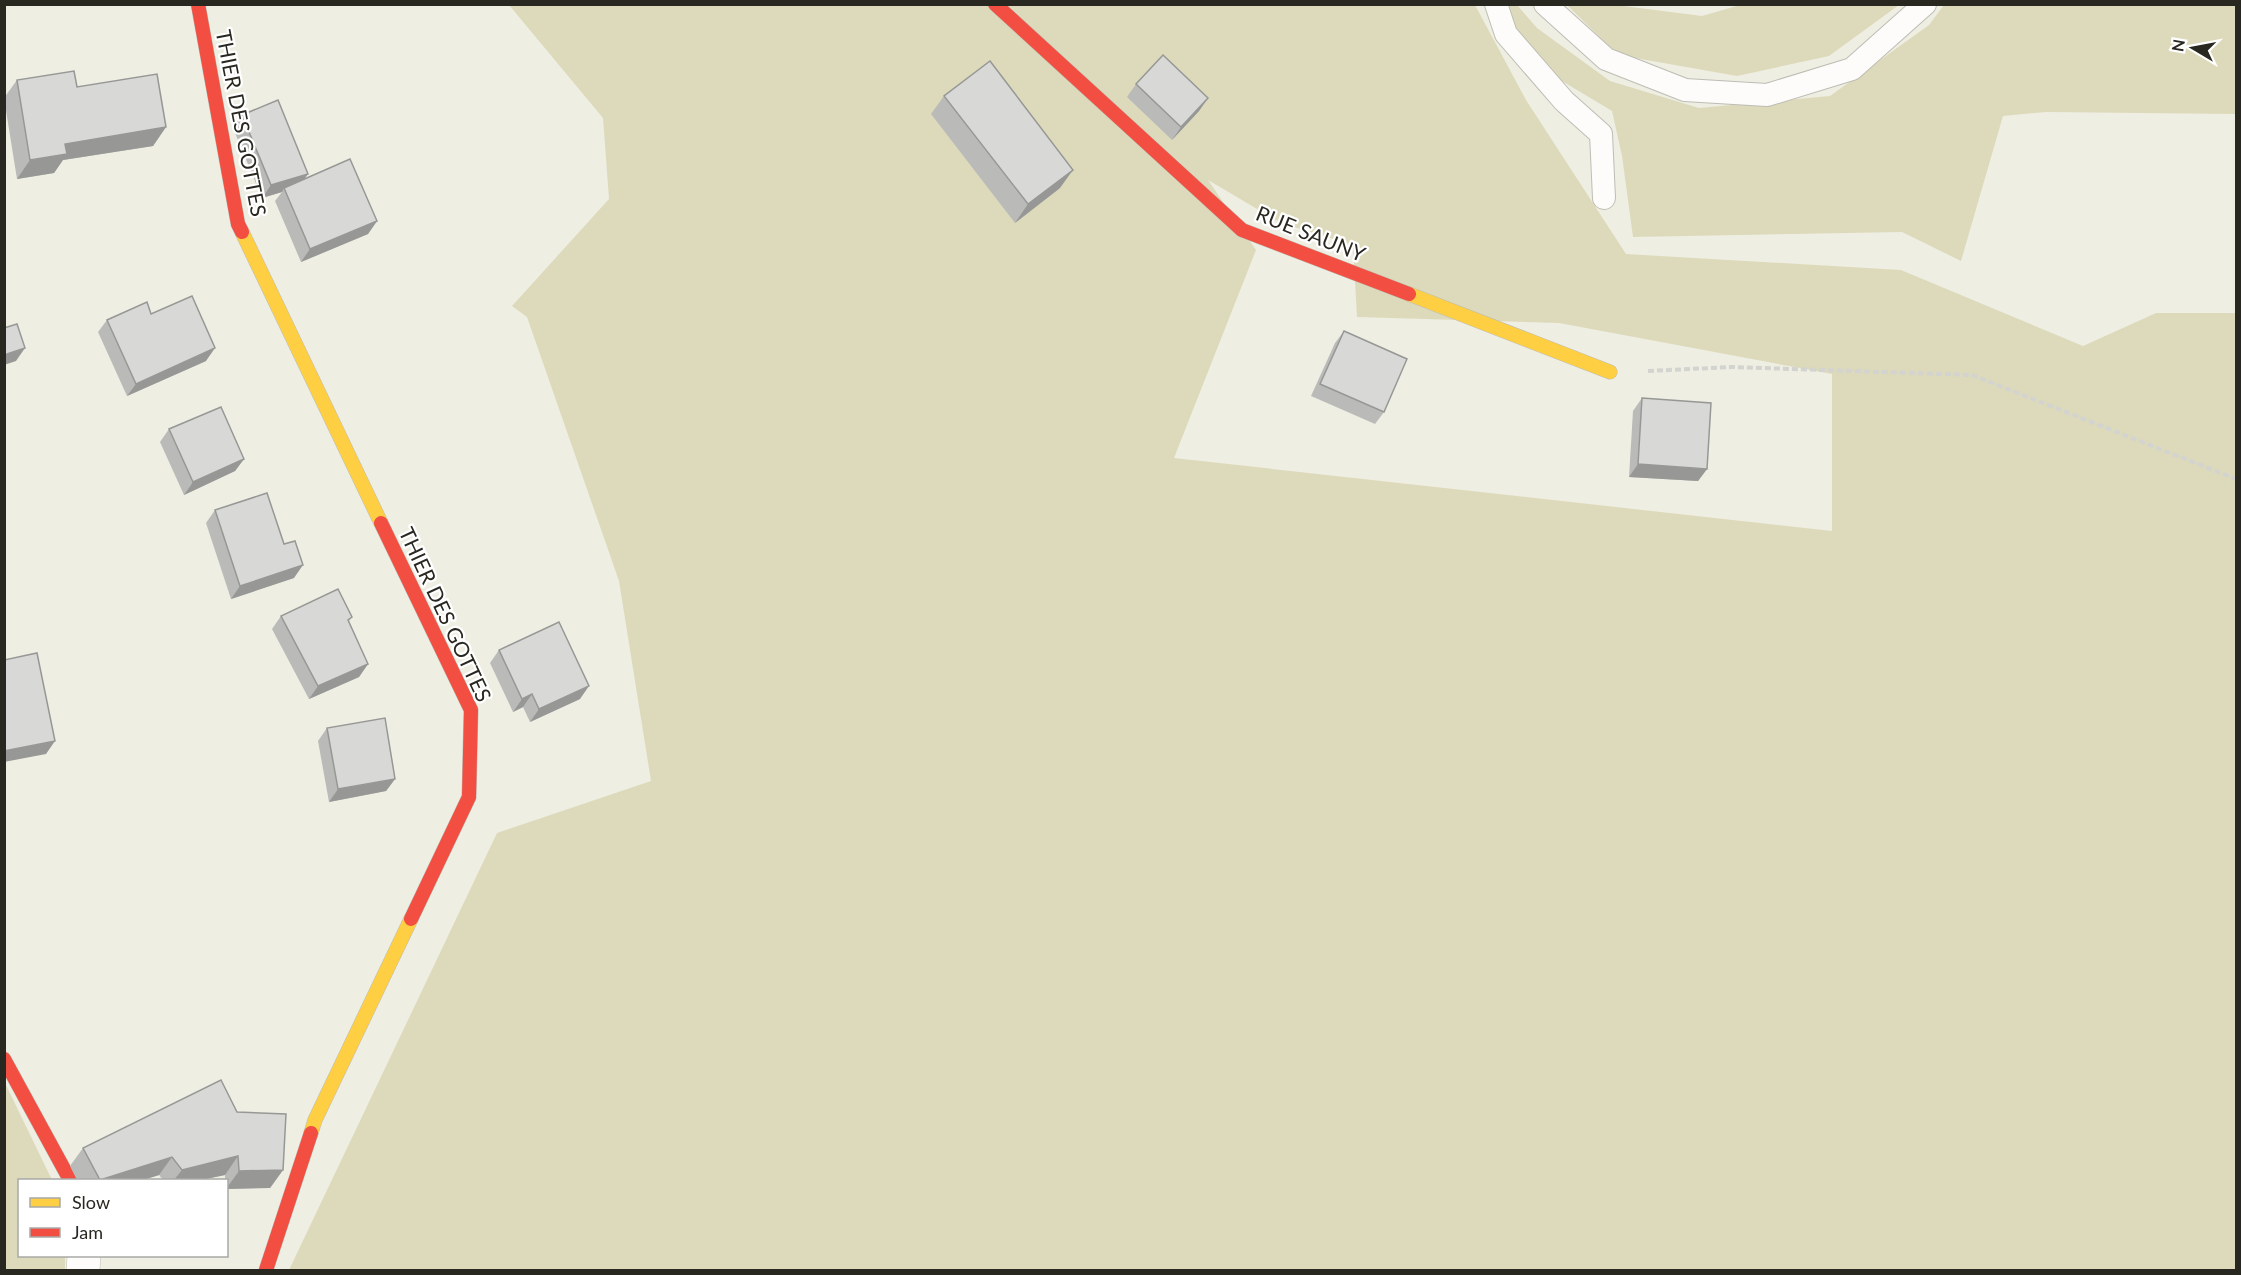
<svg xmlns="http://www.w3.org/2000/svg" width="2241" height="1275" viewBox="0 0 2241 1275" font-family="Lato,sans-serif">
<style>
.green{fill:#dddabb;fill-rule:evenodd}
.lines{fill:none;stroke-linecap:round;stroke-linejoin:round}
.lane-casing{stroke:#bebdb4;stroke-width:24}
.street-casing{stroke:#bebdb4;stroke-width:34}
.slow-casing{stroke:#bebdb4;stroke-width:15}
.jam-casing{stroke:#bebdb4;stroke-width:15}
.path{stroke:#d3d3cf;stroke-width:4;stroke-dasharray:6 3;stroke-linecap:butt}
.lane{stroke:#fdfcfb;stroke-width:22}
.street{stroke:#fdfcfb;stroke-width:33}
.slow{stroke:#ffcf43;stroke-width:14}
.jam{stroke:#f24e42;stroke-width:14}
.wall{fill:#babbb9}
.shaded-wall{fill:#979896}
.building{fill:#d8d9d7;stroke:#979896;stroke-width:1.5}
.labels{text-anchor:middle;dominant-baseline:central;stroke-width:4.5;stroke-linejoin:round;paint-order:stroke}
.street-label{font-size:21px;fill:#282720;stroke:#fff}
</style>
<rect width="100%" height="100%" fill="#efeee3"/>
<!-- green -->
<g class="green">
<path d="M 509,5 L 1475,5 L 1526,100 L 1626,254 L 1901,270 L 2083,346 L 2156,313 L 2236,313 L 2236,1270 L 289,1270 L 497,833 L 651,781 L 619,581 L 527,317 L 512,306 L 609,199 L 603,118 ZM 1208,180 L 1281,223 L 1353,245 L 1357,317 L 1559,323 L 1832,374 L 1832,531 L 1174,458 L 1256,250 Z"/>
<path d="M 1502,5 L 1517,5 L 1537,28 L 1610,81 L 1699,108 L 1830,96 L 1929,25 L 1944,5 L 2236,5 L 2236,114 L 2046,112 L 2003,116 L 1961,261 L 1902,232 L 1633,237 L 1622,156 L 1612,111 L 1547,72 L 1510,25 Z"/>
<path d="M 1567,5 L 1616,5 L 1702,16 L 1740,5 L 1899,5 L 1829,56 L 1737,76 L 1618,55 Z"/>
<path d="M 4,1081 L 52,1180 L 20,1180 L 20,1256 L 65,1256 L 65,1270 L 5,1270 Z"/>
</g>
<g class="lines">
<!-- lane casing -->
<g class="lane-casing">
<g id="lane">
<path d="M 1496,4 L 1506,34 L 1564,101 L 1601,134 L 1604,198"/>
<path d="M 1545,4 L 1606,59 L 1685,90 L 1767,95 L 1852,69 L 1925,4"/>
</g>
</g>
<!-- street casing -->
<g class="street-casing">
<path id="street" d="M 83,1270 L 84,1256"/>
</g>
<!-- slow casing -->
<g class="slow-casing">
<g id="slow">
<path d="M 242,232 L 381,523"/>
<path d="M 1409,294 L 1610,372"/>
<path d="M 311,1133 L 315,1120 L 411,919"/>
</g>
</g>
<!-- jam casing -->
<g class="jam-casing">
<g id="jam">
<path d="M 198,4 L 238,224 L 242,232"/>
<path d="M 995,4 L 1242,230 L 1409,294"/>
<path d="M 381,523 L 471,710 L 469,797 L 411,919"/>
<path d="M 4,1059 L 70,1180"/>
<path d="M 266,1270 L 311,1133"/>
</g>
</g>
<!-- path -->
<path class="path" d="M 1648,371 L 1732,367 L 1972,375 L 2236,479"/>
<!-- lane -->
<use href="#lane" class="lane"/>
<!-- street -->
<use href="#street" class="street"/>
<!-- slow -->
<use href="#slow" class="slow"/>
<!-- jam -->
<use href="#jam" class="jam"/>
</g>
<!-- wall -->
<g class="wall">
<path d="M 17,80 L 77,87 L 166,127 L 153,146 L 63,160 L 54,173 L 17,179 L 4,98 Z"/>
<path d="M 1136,84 L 1208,98 L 1199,111 L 1172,140 L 1127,97 Z"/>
<path d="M 944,96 L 1060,188 L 1015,223 L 931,114 Z"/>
<path d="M 242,115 L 305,179 L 377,221 L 368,234 L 301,262 L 275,201 L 282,192 L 262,198 L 233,128 Z"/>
<path d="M 151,314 L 206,361 L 127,396 L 98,332 L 107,320 Z"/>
<path d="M 1344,331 L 1384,412 L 1375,424 L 1311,396 L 1335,343 Z"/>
<path d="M 1642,398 L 1707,469 L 1698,481 L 1629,477 L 1633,411 Z"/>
<path d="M 169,429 L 244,459 L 235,471 L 184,495 L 160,442 Z"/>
<path d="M 215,510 L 284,544 L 294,578 L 231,599 L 206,523 Z"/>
<path d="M 281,616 L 352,617 L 349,621 L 368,664 L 359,677 L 309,699 L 272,629 Z"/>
<path d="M 499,650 L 580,699 L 530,722 L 523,707 L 513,712 L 490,663 Z"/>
<path d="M 327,728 L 395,779 L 386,791 L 329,802 L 318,741 Z"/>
<path d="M 237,1112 L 283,1170 L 270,1188 L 226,1189 L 226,1180 L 225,1180 L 225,1175 L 201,1180 L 163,1180 L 159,1175 L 143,1180 L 77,1180 L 70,1166 L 83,1148 Z"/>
</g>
<!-- shaded-wall -->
<g class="shaded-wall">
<path d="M 1208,98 L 1199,111 L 1172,140 L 1181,127 Z"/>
<path d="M 166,127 L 153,146 L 63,160 L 54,173 L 17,179 L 30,160 L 65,144 Z"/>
<path d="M 1073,170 L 1060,188 L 1015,223 L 1028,204 Z"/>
<path d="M 308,174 L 299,187 L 284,188 L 282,192 L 262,198 L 271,185 Z"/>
<path d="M 377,221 L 368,234 L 301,262 L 310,249 Z"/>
<path d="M 25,348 L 16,361 L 4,365 L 4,355 Z"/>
<path d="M 215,348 L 206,361 L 127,396 L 136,384 Z"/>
<path d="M 244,459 L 235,471 L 184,495 L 193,482 Z"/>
<path d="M 1638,464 L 1707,469 L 1698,481 L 1629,477 Z"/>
<path d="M 303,565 L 294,578 L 231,599 L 240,586 Z"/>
<path d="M 368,664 L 359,677 L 309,699 L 318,686 Z"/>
<path d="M 589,686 L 580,699 L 530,722 L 539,709 Z"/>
<path d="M 532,694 L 523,707 L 513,712 L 522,699 Z"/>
<path d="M 55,741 L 46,754 L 4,762 L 4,751 Z"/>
<path d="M 395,779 L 386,791 L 329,802 L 338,789 Z"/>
<path d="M 238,1156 L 225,1175 L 201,1180 L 174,1180 L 182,1170 Z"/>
<path d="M 172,1157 L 159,1175 L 143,1180 L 100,1180 Z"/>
<path d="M 283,1170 L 270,1188 L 226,1189 L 239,1171 Z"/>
</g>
<!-- building -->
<g class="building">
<path d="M 1163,55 L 1208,98 L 1181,127 L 1136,84 Z"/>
<path d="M 990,61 L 1073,170 L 1028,204 L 944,96 Z"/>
<path d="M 74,71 L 77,87 L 157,74 L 166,127 L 65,144 L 67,154 L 30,160 L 17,80 Z"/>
<path d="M 278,100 L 308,174 L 271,185 L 242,115 Z"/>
<path d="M 350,159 L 377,221 L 310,249 L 284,188 Z"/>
<path d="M 192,296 L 215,348 L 136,384 L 107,320 L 147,302 L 151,314 Z"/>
<path d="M 17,324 L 25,348 L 4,355 L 4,328 Z"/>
<path d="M 1344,331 L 1407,359 L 1384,412 L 1320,384 Z"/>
<path d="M 1642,398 L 1711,403 L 1707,469 L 1638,464 Z"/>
<path d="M 221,407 L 244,459 L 193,482 L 169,429 Z"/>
<path d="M 267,493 L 284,544 L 295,541 L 303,565 L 240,586 L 215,510 Z"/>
<path d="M 338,589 L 352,617 L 348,620 L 368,664 L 318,686 L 281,616 Z"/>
<path d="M 559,622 L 589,686 L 539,709 L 532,694 L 522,699 L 499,650 Z"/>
<path d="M 37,653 L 55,741 L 4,751 L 4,660 Z"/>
<path d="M 385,718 L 395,779 L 338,789 L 327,728 Z"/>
<path d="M 221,1080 L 237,1112 L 286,1114 L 283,1170 L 239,1171 L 238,1156 L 182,1170 L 172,1157 L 100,1180 L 83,1148 Z"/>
</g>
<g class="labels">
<!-- street labels -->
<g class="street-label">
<text transform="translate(242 123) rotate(79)">THIER DES GOTTES</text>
<text transform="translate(1311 233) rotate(22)">RUE SAUNY</text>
<text transform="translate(446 614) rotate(65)">THIER DES GOTTES</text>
</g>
</g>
<!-- border -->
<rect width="2241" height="1275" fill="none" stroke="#282720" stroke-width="12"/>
<!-- legend -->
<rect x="18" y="1179" width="210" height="78" fill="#ffffff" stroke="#a9a9a6" stroke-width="1.5"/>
<rect x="30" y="1198" width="30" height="9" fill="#ffcf43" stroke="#a9a9a6" stroke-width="1.5"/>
<text x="72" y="1209" font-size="18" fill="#282720">Slow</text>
<rect x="30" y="1228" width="30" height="9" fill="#f24e42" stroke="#a9a9a6" stroke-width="1.5"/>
<text x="72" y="1239" font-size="18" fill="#282720">Jam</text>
<!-- north arrow -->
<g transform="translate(2193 48) rotate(280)" stroke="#ffffff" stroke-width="4.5" paint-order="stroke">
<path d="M0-4.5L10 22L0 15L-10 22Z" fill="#282720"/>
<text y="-9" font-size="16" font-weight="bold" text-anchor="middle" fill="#282720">N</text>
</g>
</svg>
